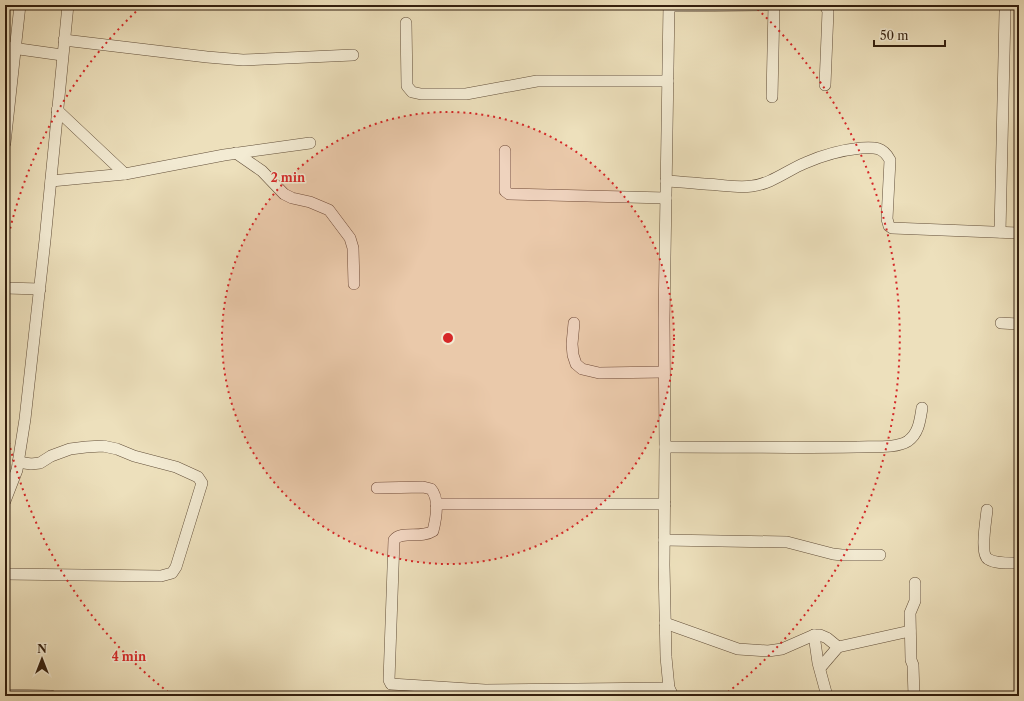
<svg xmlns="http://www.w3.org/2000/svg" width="1024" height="701" viewBox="0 0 1024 701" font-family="'Libre Caslon Text',serif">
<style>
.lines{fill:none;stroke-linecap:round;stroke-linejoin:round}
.street-casing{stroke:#624f3a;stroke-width:12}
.street{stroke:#f3ebd3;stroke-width:11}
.ring{fill:none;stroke:#d62828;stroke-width:2;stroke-dasharray:2 4}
.centre{fill:#d62828;stroke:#f3ebd3;stroke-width:2}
.ring-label{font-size:12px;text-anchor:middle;font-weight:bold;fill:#d62828;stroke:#f3ebd3;stroke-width:3;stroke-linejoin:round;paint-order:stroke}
</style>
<rect width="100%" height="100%" fill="#ede0bc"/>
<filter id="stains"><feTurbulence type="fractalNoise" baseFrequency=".005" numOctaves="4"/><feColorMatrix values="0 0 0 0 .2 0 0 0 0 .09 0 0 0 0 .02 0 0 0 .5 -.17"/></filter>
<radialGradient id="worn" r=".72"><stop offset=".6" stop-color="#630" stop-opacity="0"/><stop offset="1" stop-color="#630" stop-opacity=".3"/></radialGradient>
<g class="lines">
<!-- street casing -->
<g class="street-casing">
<g id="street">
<path d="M 669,5 L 664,320 L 665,447 L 664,565 L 666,657 L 669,688 L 673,696"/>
<path d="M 825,5 L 828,11 L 825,85"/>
<path d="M 669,6 L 765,5"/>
<path d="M 406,23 L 407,86 L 412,92 L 421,94 L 466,94 L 537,81 L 668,81"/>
<path d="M 64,40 L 207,57 L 243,60 L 353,55"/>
<path d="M 5,47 L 62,55"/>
<path d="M 772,97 L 774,5"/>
<path d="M 57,110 L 125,174"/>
<path d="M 5,143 L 20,5"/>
<path d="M 505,151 L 505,191 L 509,194 L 666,198"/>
<path d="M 236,153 L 262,171 L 284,194 L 292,198 L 310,202 L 329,210 L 350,238 L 353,248 L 354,284"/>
<path d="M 51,181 L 125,174 L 224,155 L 310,143"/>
<path d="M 666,181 C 684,182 701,184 718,185 C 729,186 741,188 752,186 C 771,184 788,170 805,163 C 823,155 842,150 861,148 C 875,147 883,147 890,160 L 887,219 L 889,226 L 892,228 L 1019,233"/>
<path d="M 1000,232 L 1005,12"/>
<path d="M 5,288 L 40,289"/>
<path d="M 574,323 L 572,344 L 573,355 L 576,364 L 582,369 L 599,373 L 664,372"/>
<path d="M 1001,323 L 1019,324"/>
<path d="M 665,447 C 729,447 793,448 857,447 C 871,446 896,449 908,441 C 919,433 920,420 922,408"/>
<path d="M 377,488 L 423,487 L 431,489 C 440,499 436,519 433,531 C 421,539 401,530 394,540 L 389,680 L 391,684 L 485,690 L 669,688"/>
<path d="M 5,501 L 17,470 L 25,419 L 45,240 L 68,5"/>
<path d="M 436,504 L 665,504"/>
<path d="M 987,510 C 986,520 980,554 988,559 C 996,564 1010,563 1019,563"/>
<path d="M 664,540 L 787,542 L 833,554 L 842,555 L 880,555"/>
<path d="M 5,574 L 161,576 L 172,573 L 176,567 L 202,483 L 198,477 L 176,467 L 134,456 L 117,449 L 103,446 L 86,447 L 70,449 L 51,456 L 40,463 L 31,464 L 18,462"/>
<path d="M 665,623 L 738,649 L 768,651 L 782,649 L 814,635 L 820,635 L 827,638 L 838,647 L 910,631"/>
<path d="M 814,635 L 818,663 L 827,696"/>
<path d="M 820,668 L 838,647"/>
<path d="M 5,695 L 51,696"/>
<path d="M 914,696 L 913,665 L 911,660 L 910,613 L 915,601 L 915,583"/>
</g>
</g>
<!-- street -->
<use href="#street" class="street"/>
</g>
<!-- distance rings -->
<circle cx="448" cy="338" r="226" fill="#d62828" fill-opacity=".12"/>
<g class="ring">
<circle cx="448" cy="338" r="226"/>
<path d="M173 696A451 451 0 0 1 5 424M5 252A451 451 0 0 1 143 5M753 5A451 451 0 0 1 723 696"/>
</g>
<circle cx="448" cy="338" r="6" class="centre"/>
<g class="ring-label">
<text x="288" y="182">2 min</text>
<text x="129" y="661">4 min</text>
</g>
<!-- margin -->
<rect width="1024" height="701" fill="none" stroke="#ede0bc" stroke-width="20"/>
<rect x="6" y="6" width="1012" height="689" fill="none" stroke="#331f0e" stroke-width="2"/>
<rect x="10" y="10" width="1004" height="681" fill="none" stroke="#331f0e"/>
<!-- north arrow -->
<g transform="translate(42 659)" stroke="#f3ebd3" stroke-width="3" paint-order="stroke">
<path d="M0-3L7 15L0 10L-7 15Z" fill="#331f0e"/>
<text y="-6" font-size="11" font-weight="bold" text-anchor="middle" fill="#331f0e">N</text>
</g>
<!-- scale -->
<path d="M874 40v6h71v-6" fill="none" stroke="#331f0e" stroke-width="2"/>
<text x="880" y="40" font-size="12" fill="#331f0e" stroke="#f3ebd3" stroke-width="3" paint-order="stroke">50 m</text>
<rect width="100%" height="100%" filter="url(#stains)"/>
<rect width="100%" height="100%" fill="url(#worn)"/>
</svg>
